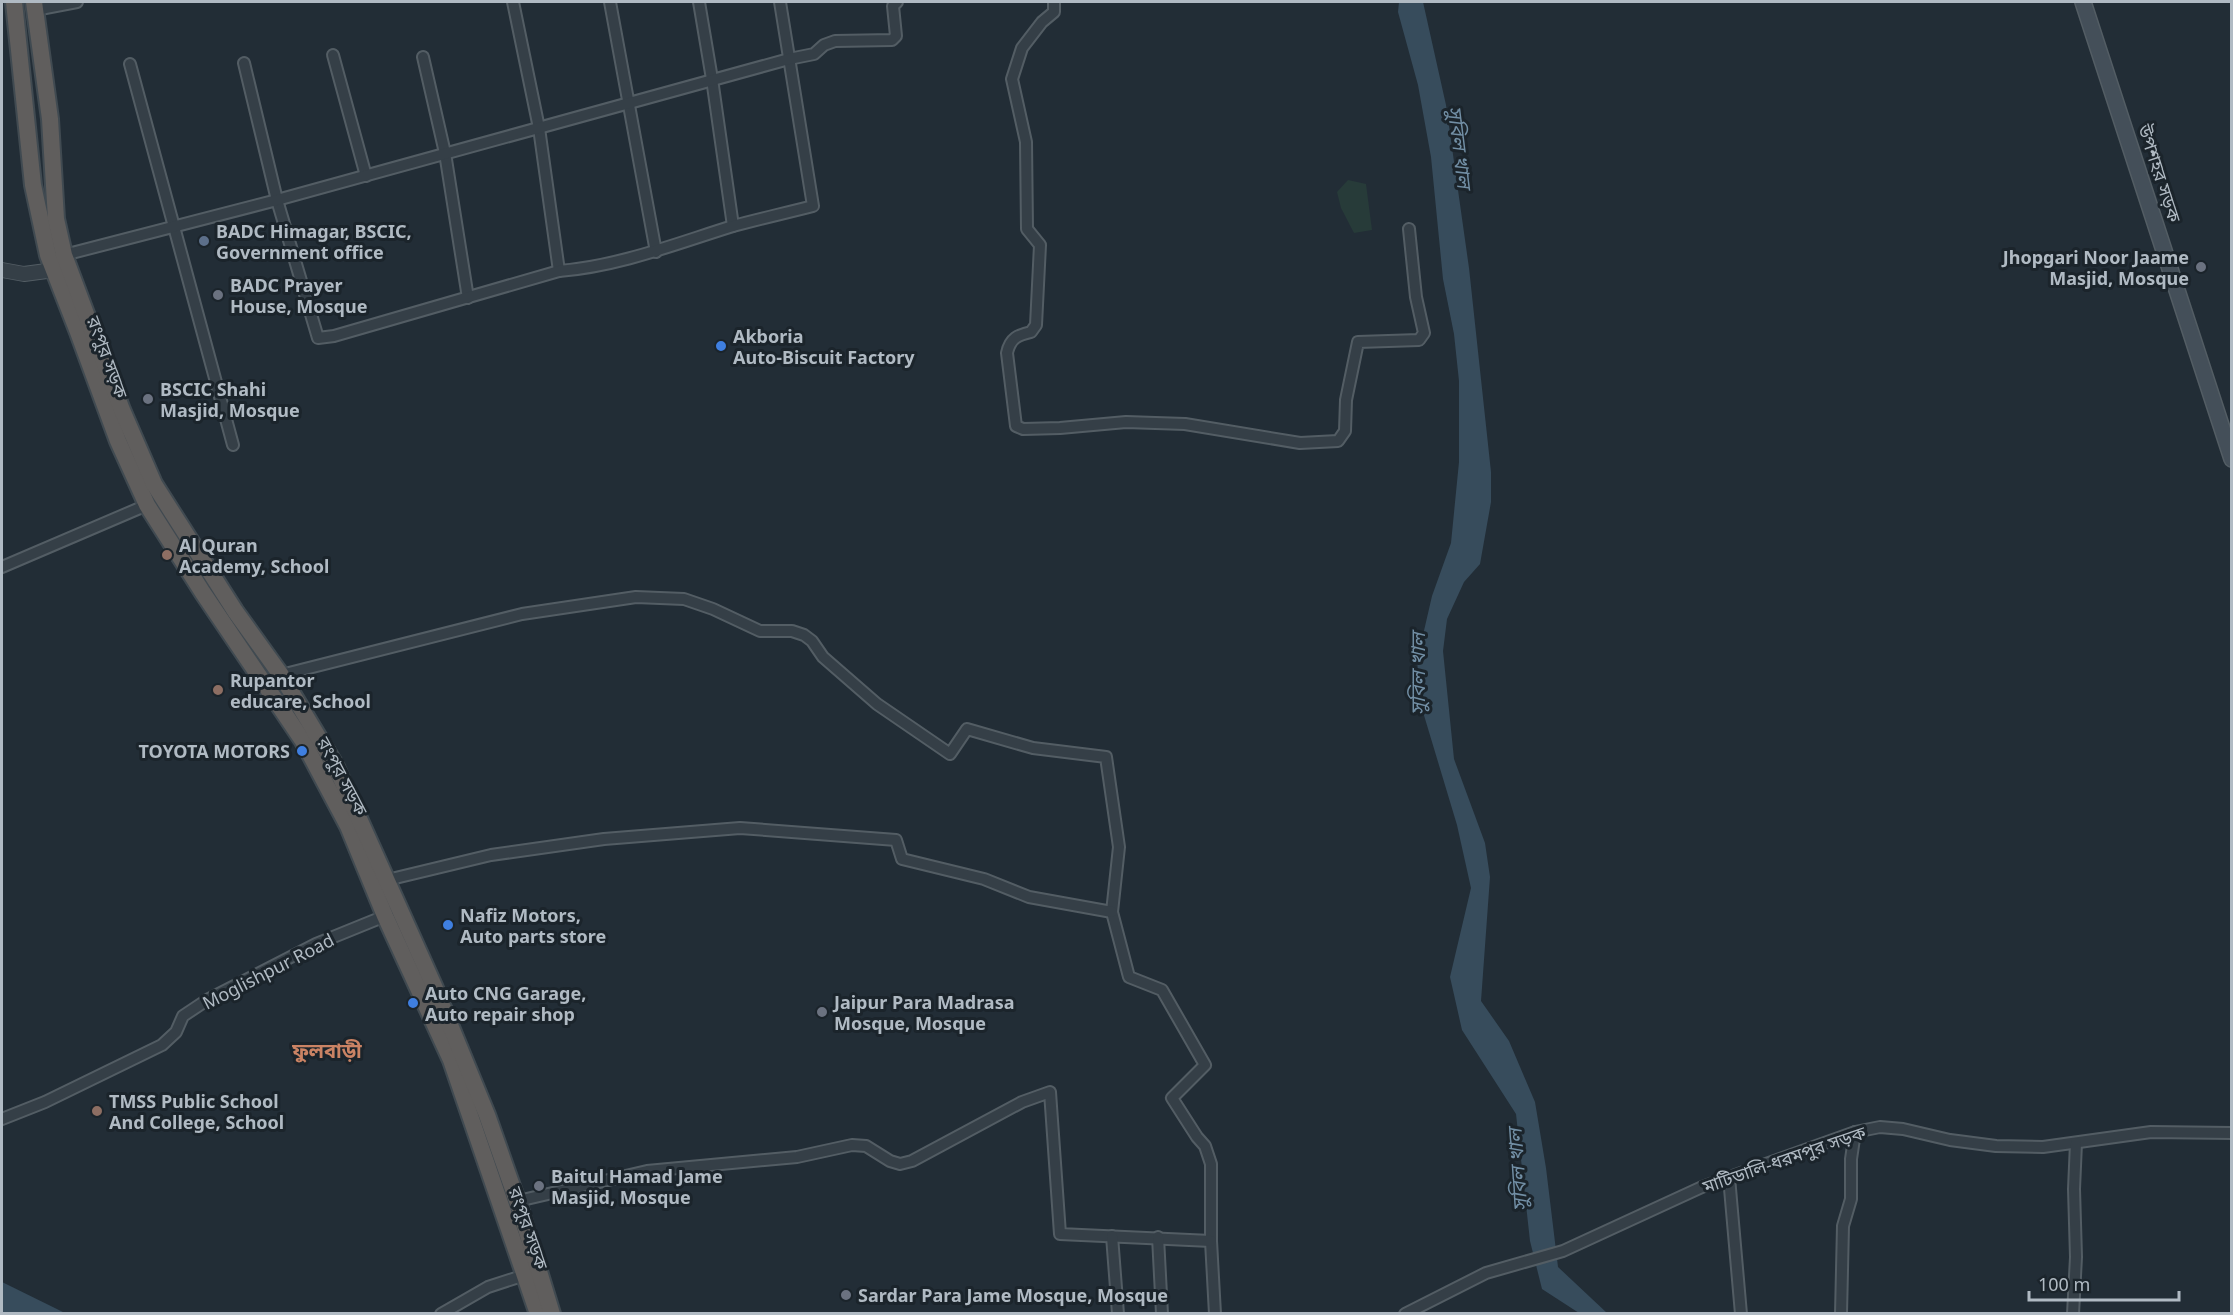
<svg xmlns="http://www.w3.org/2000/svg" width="2233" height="1315" viewBox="0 0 2233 1315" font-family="'Noto Sans','Noto Sans Bengali',sans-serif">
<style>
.green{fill:#273b39}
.water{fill:#374c5c}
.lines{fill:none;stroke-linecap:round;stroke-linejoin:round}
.minor-casing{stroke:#535d64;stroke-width:14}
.tertiary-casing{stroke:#535d64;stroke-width:16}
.secondary-casing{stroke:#535d64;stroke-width:18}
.trunk-casing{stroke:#404a51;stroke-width:20}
.minor{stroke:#353f47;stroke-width:10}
.tertiary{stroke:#353f47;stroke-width:14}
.secondary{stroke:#444f59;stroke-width:15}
.trunk{stroke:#605e5d;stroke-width:16}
.service-dot{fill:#5c6f8a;stroke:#1b242b;stroke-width:2}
.worship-dot{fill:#6b7280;stroke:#1b242b;stroke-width:2}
.shop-dot{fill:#3f7fe0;stroke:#1b242b;stroke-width:2}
.education-dot{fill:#8d6e63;stroke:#1b242b;stroke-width:2}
.labels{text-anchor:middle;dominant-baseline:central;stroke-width:6;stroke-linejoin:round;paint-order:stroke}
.street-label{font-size:18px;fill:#b0bac3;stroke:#1b242b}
.poi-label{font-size:18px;font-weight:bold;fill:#b0bac3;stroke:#1b242b;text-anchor:start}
.water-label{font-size:20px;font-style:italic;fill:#728fa5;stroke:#1b242b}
.neighbourhood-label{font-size:20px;font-weight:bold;fill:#ca8364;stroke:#1b242b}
</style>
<rect width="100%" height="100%" fill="#222d36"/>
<!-- green -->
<path class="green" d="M 1348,180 L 1366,184 L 1372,230 L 1354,233 L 1341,208 L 1337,192 Z"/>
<!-- water -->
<g class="water">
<path d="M 1399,2 L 1423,2 L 1446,105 L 1469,268 L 1491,472 L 1491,502 L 1480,564 L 1464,582 L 1447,619 L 1443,651 L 1454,759 L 1485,843 L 1490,877 L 1481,1001 L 1509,1041 L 1535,1102 L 1546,1168 L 1558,1267 L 1607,1313 L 1579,1313 L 1542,1289 L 1530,1241 L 1516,1114 L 1462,1030 L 1450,977 L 1471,888 L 1457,825 L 1423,712 L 1417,661 L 1432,596 L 1451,543 L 1459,462 L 1459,381 L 1454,334 L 1443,279 L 1431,157 L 1418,85 L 1398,12 Z"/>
<path d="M 2,1282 L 65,1313 L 2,1313 Z"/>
</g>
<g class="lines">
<!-- minor casing -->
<g class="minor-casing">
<g id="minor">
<path d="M 513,2 L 539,128 L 559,271"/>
<path d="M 610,2 L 656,252"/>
<path d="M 699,2 L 712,79 L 733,226"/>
<path d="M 1054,2 L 1054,12 L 1042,22 L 1022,48 L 1012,79 L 1026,142 L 1027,229 L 1040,245 L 1036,325 L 1031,332 C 1018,335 1010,338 1007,353 L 1016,426 L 1023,429 L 1060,428 L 1126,422 L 1185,424 L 1300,443 L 1338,441 L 1345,431 L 1346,400 L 1358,342 L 1419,340 L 1424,333 L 1416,297 L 1409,229"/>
<path d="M 35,10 L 77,2"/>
<path d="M 333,55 L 366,176"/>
<path d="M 423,57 L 445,153 L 468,298"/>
<path d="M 244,63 L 277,200 L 318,338 L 334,336 L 559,271 C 620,266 675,244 733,226 C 759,219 786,213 813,206 L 780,2"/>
<path d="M 130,64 L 233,445"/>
<path d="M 64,255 L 277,200 L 789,59 L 814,54 L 824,45 L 835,41 L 892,40 L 896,36 L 893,6 L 897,2"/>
<path d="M 2,567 L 147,505"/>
<path d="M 281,675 L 522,614 L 636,597 L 684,599 L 713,609 L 760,631 L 792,631 L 804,635 L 812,641 L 823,657 L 877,704 L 950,754 L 967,729 L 1033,748 L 1106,757 L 1119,847 L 1112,912 L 1129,977 L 1162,990 L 1205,1065 L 1172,1098 L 1197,1137 L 1205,1146 L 1211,1164 L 1211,1241 L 1215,1314"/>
<path d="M 387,880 L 491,855 L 604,839 L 740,828 L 896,840 L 902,859 L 984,879 L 1029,897 L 1112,912"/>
<path d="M 2,1119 L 45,1102 L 162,1045 L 176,1032 L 183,1016 L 207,1000 L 316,944 L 385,916"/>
<path d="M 1729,1177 L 1741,1314"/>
<path d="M 518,1201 L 647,1171 L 797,1157 L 852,1145 L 866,1146 L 890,1161 L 900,1164 L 912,1161 L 1022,1102 L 1050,1092 L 1060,1234 L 1211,1241"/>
<path d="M 1112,1236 L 1118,1314"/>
<path d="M 1158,1237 L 1162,1314"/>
<path d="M 441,1314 L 488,1287 L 525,1275"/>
<path d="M 1405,1314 L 1486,1273 L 1563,1251 L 1702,1187 L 1855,1132 L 1880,1127 L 1903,1129 L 1950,1140 L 1996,1146 L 2043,1147 L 2151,1132 L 2232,1133"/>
<path d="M 1841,1314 L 1843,1226 L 1851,1199 L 1851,1159 L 1855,1132"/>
<path d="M 2073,1314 L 2076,1257 L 2074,1189 L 2076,1143"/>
</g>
</g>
<!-- tertiary casing -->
<g class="tertiary-casing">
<path id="tertiary" d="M 2,270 L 24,274 L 54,270"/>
</g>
<!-- secondary casing -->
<g class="secondary-casing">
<path id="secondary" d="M 2083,2 L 2232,459"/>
</g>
<!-- trunk casing -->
<g class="trunk-casing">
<g id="trunk">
<path d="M 14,2 L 33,185 L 48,255 L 78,332 L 118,441 L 147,505 L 203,593 L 303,741 L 348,826 L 385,916 L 451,1060 L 538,1314"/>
<path d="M 34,2 L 50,119 L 56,219 L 64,255 L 122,410 L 154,484 L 235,611 L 281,675 L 335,765 L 434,986 L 487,1115 L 520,1209 L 552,1314"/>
</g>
</g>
<!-- minor -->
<use href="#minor" class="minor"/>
<!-- tertiary -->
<use href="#tertiary" class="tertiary"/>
<!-- secondary -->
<use href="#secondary" class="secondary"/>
<!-- trunk -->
<use href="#trunk" class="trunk"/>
</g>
<!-- markers -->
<circle class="service-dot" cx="204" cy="241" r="6"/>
<g class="worship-dot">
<circle cx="2201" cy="267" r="6"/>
<circle cx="218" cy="295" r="6"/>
<circle cx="148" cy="399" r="6"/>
<circle cx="822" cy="1012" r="6"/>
<circle cx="539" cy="1186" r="6"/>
<circle cx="846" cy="1295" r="6"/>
</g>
<g class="shop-dot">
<circle cx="721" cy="346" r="6"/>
<circle cx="302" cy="751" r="6"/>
<circle cx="448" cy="925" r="6"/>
<circle cx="413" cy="1003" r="6"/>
</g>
<g class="education-dot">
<circle cx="167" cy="555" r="6"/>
<circle cx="218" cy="690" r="6"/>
<circle cx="97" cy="1111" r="6"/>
</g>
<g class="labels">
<!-- street labels -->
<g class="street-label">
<text transform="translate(2160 173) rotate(72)">উপশহর সড়ক</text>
<text transform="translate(108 357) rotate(70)">রংপুর সড়ক</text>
<text transform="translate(343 776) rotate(62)">রংপুর সড়ক</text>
<text transform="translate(268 971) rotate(-27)">Moglishpur Road</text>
<text transform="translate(1784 1159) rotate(-19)">মাটিডালি-ধরমপুর সড়ক</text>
<text transform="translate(529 1228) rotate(71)">রংপুর সড়ক</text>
</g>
<!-- poi labels -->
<g class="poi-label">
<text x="216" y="231">BADC Himagar, BSCIC,<tspan x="216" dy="21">Government office</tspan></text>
<text x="2189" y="257" text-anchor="end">Jhopgari Noor Jaame<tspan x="2189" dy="21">Masjid, Mosque</tspan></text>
<text x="230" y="285">BADC Prayer<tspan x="230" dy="21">House, Mosque</tspan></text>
<text x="733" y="336">Akboria<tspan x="733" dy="21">Auto-Biscuit Factory</tspan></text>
<text x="160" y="389">BSCIC Shahi<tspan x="160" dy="21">Masjid, Mosque</tspan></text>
<text x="179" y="545">Al Quran<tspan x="179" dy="21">Academy, School</tspan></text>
<text x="230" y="680">Rupantor<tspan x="230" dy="21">educare, School</tspan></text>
<text x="290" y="751" text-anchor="end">TOYOTA MOTORS</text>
<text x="460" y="915">Nafiz Motors,<tspan x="460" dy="21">Auto parts store</tspan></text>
<text x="425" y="993">Auto CNG Garage,<tspan x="425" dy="21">Auto repair shop</tspan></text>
<text x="834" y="1002">Jaipur Para Madrasa<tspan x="834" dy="21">Mosque, Mosque</tspan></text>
<text x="109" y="1101">TMSS Public School<tspan x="109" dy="21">And College, School</tspan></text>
<text x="551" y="1176">Baitul Hamad Jame<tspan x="551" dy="21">Masjid, Mosque</tspan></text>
<text x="858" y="1295">Sardar Para Jame Mosque, Mosque</text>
</g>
<!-- water labels -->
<g class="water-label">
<text transform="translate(1460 147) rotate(83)">সুবিল খাল</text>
<text transform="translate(1417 674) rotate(-90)">সুবিল খাল</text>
<text transform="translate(1517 1170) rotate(-94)">সুবিল খাল</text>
</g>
<!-- neighbourhood labels -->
<g class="neighbourhood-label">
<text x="327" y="1050">ফুলবাড়ী</text>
</g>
</g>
<!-- border -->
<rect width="2233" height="1315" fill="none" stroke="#b0bac3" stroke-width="6"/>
<!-- scale -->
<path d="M2029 1291v9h150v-9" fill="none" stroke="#b0bac3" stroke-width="3"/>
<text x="2038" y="1291" font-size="18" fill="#b0bac3" stroke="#1b242b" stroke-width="4.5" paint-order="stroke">100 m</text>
</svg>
